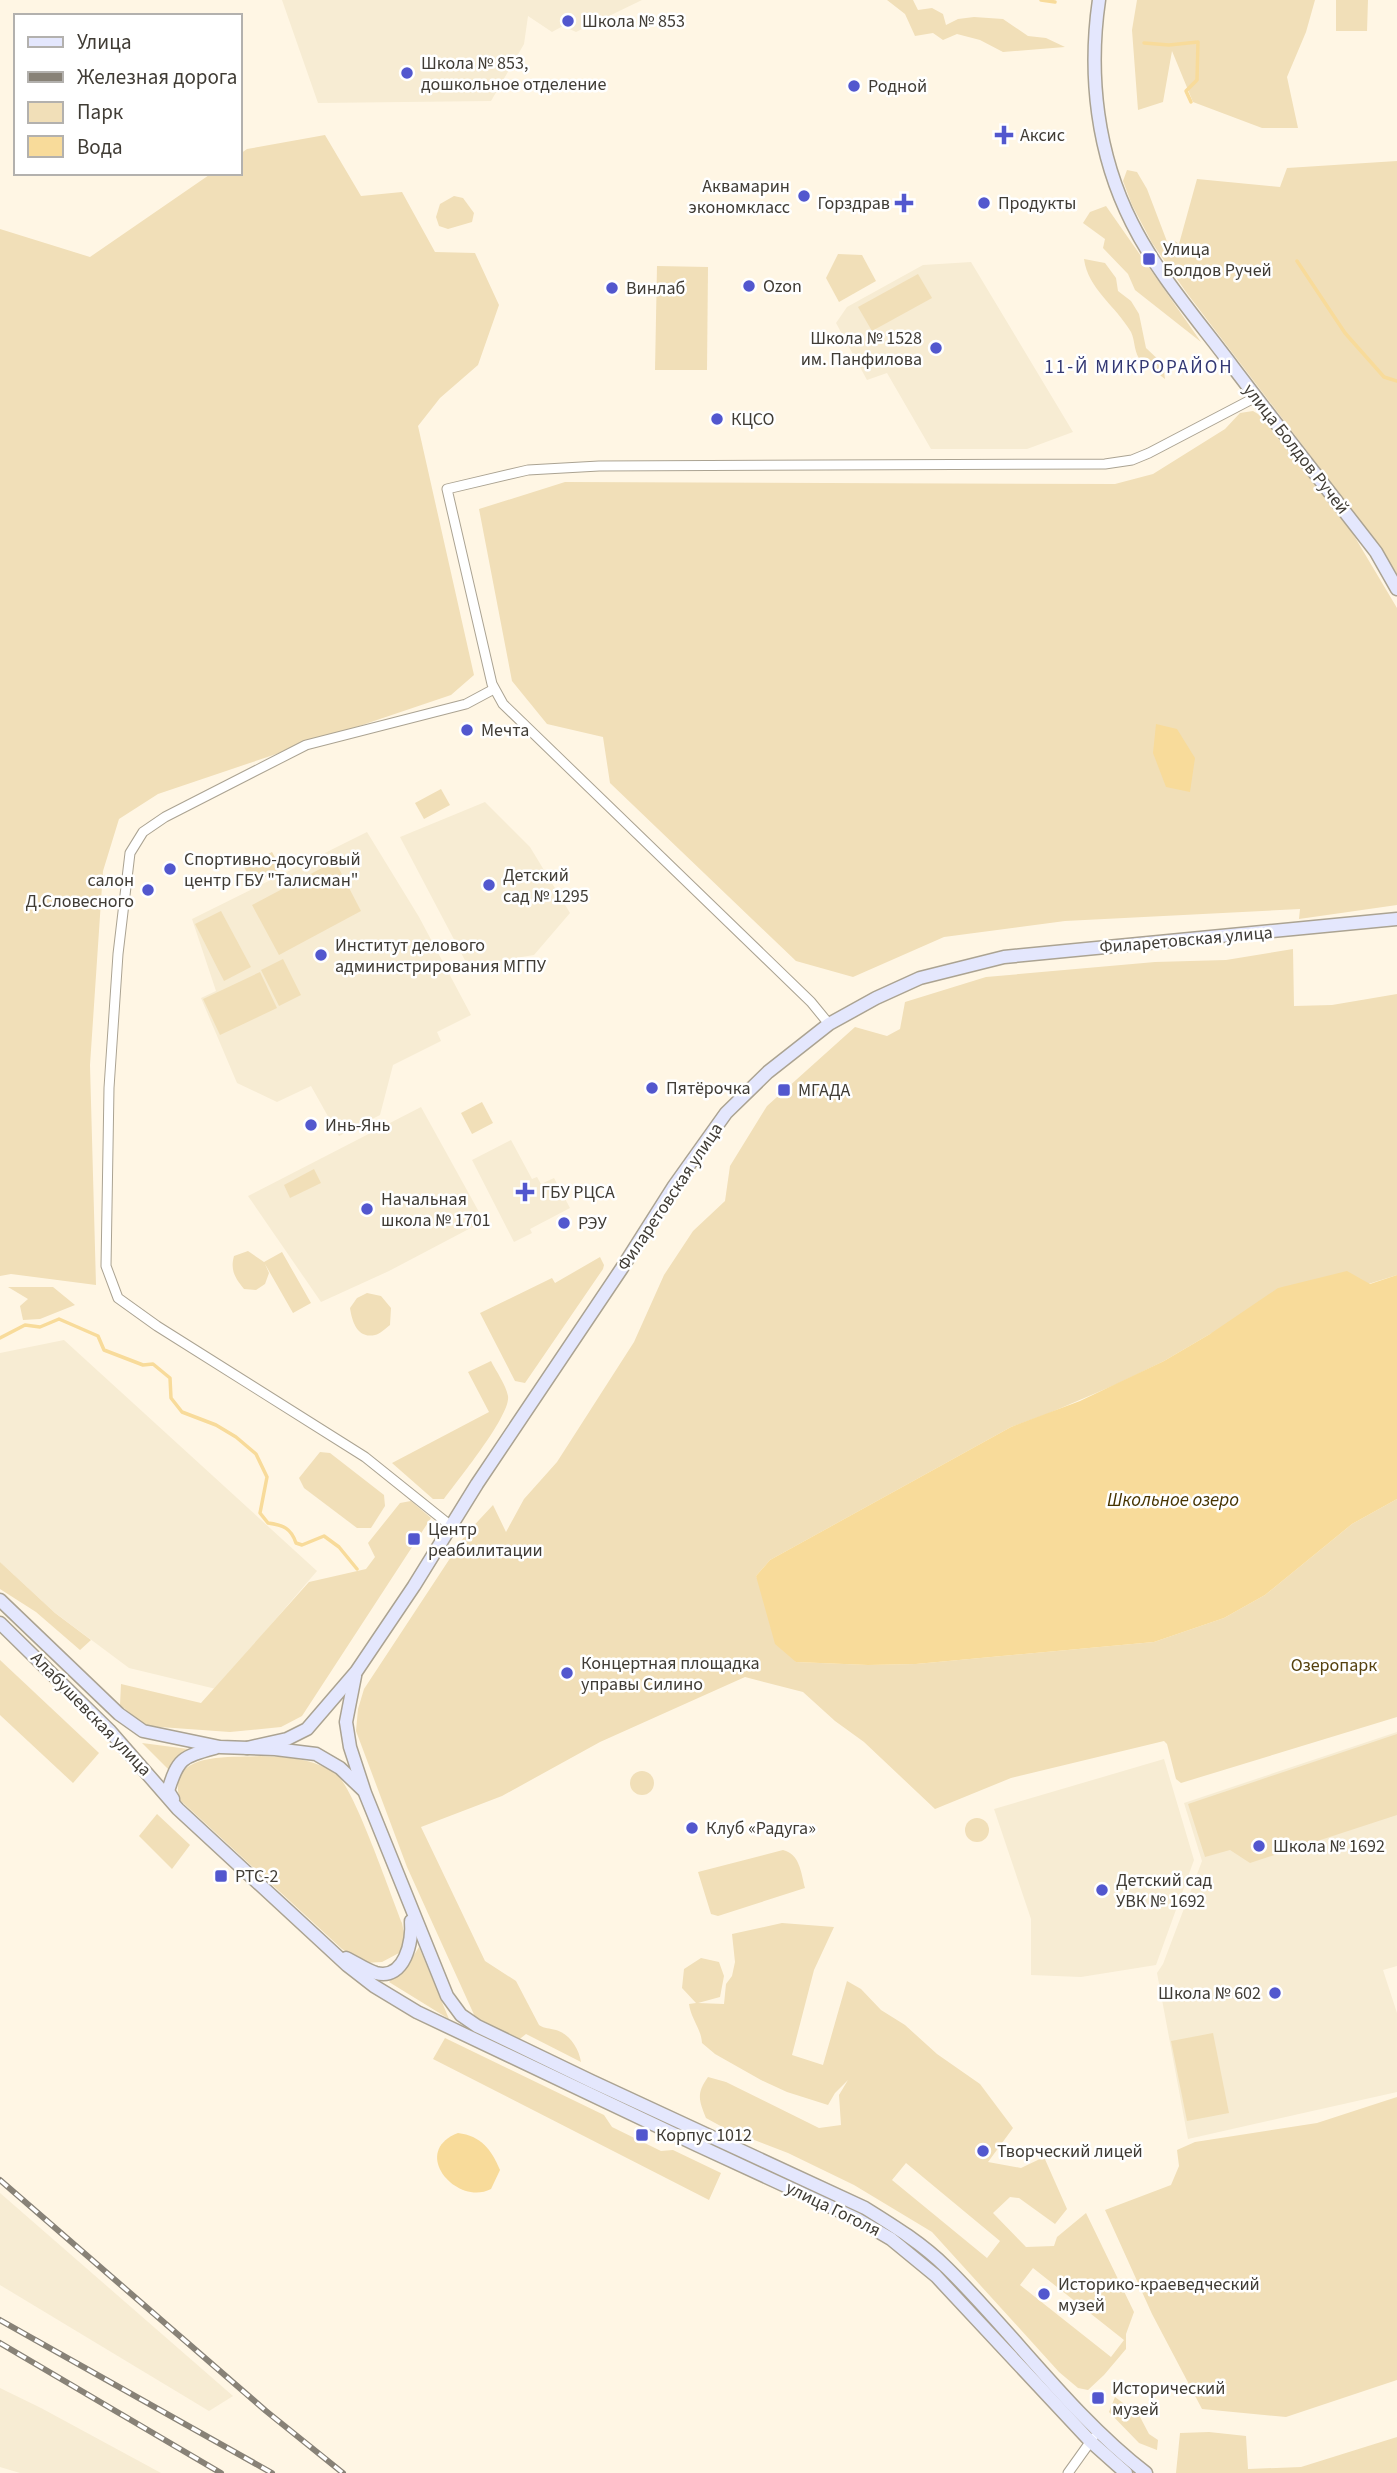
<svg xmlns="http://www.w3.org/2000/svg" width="1397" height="2473" viewBox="0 0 1397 2473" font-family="'Source Sans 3',sans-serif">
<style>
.built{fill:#f7ecd3}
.green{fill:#f1dfb8;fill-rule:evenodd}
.water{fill:#f8db9a}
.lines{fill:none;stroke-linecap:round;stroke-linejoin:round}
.stream{stroke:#f8db9a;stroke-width:3.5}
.street-casing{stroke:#aba392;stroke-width:11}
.secondary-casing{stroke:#aba392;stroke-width:15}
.street{stroke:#fff;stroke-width:9}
.secondary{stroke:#e4e7fd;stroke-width:12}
.rail-casing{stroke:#888277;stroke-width:6}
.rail{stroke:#fff;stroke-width:3.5;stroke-dasharray:10;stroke-linecap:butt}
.poi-dot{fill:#5257ce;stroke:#fff;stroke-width:2.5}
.labels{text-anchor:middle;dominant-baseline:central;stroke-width:5;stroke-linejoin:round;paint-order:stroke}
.poi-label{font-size:18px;fill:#403c35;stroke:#fff;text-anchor:start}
.street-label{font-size:18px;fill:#403c35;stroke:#fff}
.park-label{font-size:18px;fill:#55410e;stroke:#fff}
.neighbourhood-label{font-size:19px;letter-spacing:2px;fill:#333873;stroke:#fff}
.water-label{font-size:19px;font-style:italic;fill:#473400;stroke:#fff}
</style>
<rect width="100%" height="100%" fill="#fff6e4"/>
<!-- built -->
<g class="built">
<path d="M 282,0 L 642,0 L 576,32 L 563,26 L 552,32 L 528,16 L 524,44 L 491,101 L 318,103 Z"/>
<path d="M 971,262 L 1073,432 L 1027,449 L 931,449 L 887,373 L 867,380 L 836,323 L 847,307 L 923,265 Z"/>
<path d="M 485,802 L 530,847 L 570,913 L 534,955 L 468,966 L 400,837 Z"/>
<path d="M 367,832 L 419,917 L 471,1015 L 437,1032 L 441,1041 L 393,1065 L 380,1115 L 339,1136 L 311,1086 L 277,1102 L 237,1083 L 201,998 L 216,991 L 192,919 Z"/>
<path d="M 421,1107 L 484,1221 L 389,1271 L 321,1302 L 248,1196 Z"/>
<path d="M 511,1140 L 532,1179 L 537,1177 L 541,1184 L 554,1178 L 570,1208 L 530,1229 L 532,1233 L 514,1242 L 472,1160 Z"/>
<path d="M 64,1340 L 317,1571 L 216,1689 L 129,1668 L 54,1612 L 0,1562 L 0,1353 Z"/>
<path d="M 1397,1732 L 1397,1966 L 1383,1970 L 1397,2013 L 1397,2092 L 1188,2139 L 1157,1973 L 1163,1964 L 1202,1861 L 1184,1803 Z"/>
<path d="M 1164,1759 L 1194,1860 L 1156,1965 L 1081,1977 L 1031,1975 L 1031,1919 L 994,1809 Z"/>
<path d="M 0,2193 L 233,2396 L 209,2411 L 0,2285 Z"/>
<path d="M 0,2388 L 41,2408 L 161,2473 L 20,2473 L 0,2467 Z"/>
</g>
<!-- green -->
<g class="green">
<path d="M 887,0 L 913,0 L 918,10 L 932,8 L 943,14 L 946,25 L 958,19 L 974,17 L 1003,19 L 1028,36 L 1046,38 L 1065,47 L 1003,52 L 980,40 L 957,34 L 943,40 L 933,33 L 915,36 L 905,14 Z"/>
<path d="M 1137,0 L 1315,0 L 1306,32 L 1287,77 L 1298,128 L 1262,128 L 1193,102 L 1172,51 L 1163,102 L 1138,110 L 1132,30 Z"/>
<path d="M 1336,0 L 1368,0 L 1367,31 L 1336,31 Z"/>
<path d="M 325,135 L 361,196 L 402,192 L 435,252 L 475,253 L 499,305 L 478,365 L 440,398 L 418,426 L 474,675 L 451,695 L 158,794 L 119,819 L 103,871 L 90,1065 L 96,1285 L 11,1274 L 0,1276 L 0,229 L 90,257 L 212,173 L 240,173 L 240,154 L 247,149 Z"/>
<path d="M 1397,161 L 1397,574 L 1374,539 L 1186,292 L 1152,243 L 1132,205 L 1123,181 L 1127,170 L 1137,172 L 1147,189 L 1171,252 L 1181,257 L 1175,241 L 1179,244 L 1197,179 L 1280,187 L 1287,168 Z"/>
<path d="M 454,196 L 463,198 L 474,213 L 472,222 L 448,229 L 439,226 L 436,217 L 440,204 Z"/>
<path d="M 1106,206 L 1201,342 L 1135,290 L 1128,274 L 1103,248 L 1105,239 L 1083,223 L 1090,212 Z"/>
<path d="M 838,254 L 862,255 L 876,281 L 839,302 L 826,278 Z"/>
<path d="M 1084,259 L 1105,263 L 1116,278 L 1118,291 L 1131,301 L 1139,314 L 1146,348 L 1163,364 L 1165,379 C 1157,372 1146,366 1139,358 C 1134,351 1135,340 1131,332 C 1116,306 1088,289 1084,259 Z"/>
<path d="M 657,266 L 708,267 L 707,370 L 655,370 Z"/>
<path d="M 918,274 L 932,298 L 872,331 L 858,307 Z"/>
<path d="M 1253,411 L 1263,417 L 1353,534 L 1397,608 L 1397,905 L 1299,919 L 1300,909 L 1065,921 L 944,937 L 853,977 L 796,961 L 610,783 L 603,737 L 547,724 L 512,681 L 479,509 L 565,482 L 1115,484 L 1153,474 L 1225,429 L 1240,413 Z"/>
<path d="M 441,789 L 450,805 L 424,819 L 415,803 Z"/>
<path d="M 272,852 L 281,868 L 253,884 L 244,867 Z"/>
<path d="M 335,861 L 361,911 L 279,955 L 252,905 Z"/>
<path d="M 221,911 L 251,967 L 224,981 L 195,924 Z"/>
<path d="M 1293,949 L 1294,1006 L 1332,1005 L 1397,994 L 1397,1275 L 1210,1334 L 1164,1361 L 1117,1384 L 1047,1414 L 1011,1427 L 770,1560 L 756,1576 L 796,1662 L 868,1665 L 916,1664 L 1154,1642 L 1224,1618 L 1265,1595 L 1352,1524 L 1397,1499 L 1397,1717 L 1181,1783 L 1176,1779 L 1167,1744 L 1164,1741 L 1011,1778 L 935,1809 L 864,1742 L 835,1721 L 803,1692 L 745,1677 L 600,1742 L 502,1796 L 421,1827 L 485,1961 L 516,1981 L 539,2025 C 545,2029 549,2028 556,2030 C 570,2034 579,2049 581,2062 L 526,2034 L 516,2042 L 476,2019 L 407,1867 L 356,1731 L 358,1709 L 364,1689 L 466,1534 L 493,1505 L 506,1532 L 524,1499 L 557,1462 L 634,1342 L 664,1275 L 693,1231 L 725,1201 L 730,1166 L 767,1106 L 855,1027 L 887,1036 L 900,1029 L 905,1002 L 986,977 L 1155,962 L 1226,960 Z"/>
<path d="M 283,959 L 301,995 L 279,1006 L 261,970 Z"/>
<path d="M 260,972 L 277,1008 L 220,1035 L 203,999 Z"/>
<path d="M 482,1102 L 493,1123 L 472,1134 L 461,1113 Z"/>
<path d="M 314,1169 L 321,1183 L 290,1198 L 284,1185 Z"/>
<path d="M 248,1251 L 264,1262 L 282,1252 L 311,1303 L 293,1313 L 265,1264 L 269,1273 L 265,1284 L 256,1290 L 244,1289 C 235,1278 230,1270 234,1256 Z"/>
<path d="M 600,1257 L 604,1265 L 603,1269 L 525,1383 L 515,1381 L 480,1313 L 552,1278 L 555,1283 Z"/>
<path d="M 8,1287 L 53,1287 L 75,1305 L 40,1319 L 23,1320 L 20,1306 L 28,1299 Z"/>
<path d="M 367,1293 L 381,1296 L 391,1308 L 390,1325 C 386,1328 380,1334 375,1335 C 357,1339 352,1321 350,1308 L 357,1298 Z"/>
<path d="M 491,1361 C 496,1371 506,1385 508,1396 C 511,1415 457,1481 444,1499 L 433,1499 L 392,1463 L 489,1412 L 468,1372 Z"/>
<path d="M 320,1452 L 330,1453 L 384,1495 L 385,1506 L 371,1528 L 357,1528 L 304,1488 L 299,1478 Z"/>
<path d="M 411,1501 L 431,1518 L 302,1716 L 281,1727 L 230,1732 L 146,1726 L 120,1705 L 121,1684 L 201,1703 L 309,1582 L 366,1569 L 375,1557 L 368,1543 L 400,1503 Z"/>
<path d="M 0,1562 L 55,1613 L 91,1640 L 80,1650 L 36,1612 L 0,1589 Z"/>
<path d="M 0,1660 L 99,1753 L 73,1783 L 0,1715 Z"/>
<path d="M 1397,1734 L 1397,1815 L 1250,1863 L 1230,1850 L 1205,1857 L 1188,1804 Z"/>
<path d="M 142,1743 L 188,1749 L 169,1770 Z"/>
<path d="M 260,1756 C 286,1757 315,1758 337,1775 C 354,1788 391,1896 402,1923 L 405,1938 L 399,1953 L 382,1962 L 364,1963 L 342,1949 L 180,1800 C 165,1751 229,1758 260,1756 Z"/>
<circle cx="642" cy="1783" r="12"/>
<path d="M 157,1814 L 190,1845 L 172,1869 L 139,1836 Z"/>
<circle cx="977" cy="1830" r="12"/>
<path d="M 783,1850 C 800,1854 801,1873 805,1888 L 718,1916 L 711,1914 L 698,1872 Z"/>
<path d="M 782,1923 L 834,1927 L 814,1970 L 792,2055 L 823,2065 L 847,1981 L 861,1989 L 881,2010 L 905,2025 L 937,2054 L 980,2084 L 1013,2128 L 988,2162 L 1021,2168 L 1044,2157 L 1067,2209 L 1055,2224 L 1019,2198 L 1010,2197 L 993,2213 L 1026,2247 L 1054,2246 L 1057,2237 L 1086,2213 L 1134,2312 L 1126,2334 L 1126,2349 L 1104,2375 L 1088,2390 L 1078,2388 L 1059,2372 L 932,2232 L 854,2185 L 788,2153 L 726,2129 L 706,2118 C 699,2100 696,2094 708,2077 L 726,2082 L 819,2128 L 841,2125 L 839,2095 L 848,2080 L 835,2093 L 828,2105 L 787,2092 L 761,2080 L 715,2054 L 702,2043 C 701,2028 691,2019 689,2004 L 696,2003 L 682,1988 L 684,1969 L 701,1958 L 719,1962 L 724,1976 L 720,1997 L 698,2003 L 724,2004 L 726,1984 L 732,1976 L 735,1962 L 732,1934 ZM 906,2163 L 1000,2241 L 987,2258 L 892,2180 ZM 1033,2268 L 1124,2340 L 1111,2357 L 1020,2285 Z"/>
<path d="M 419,1947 L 449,2019 L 389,1982 L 409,1963 Z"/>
<path d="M 1213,2033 L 1229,2113 L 1187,2121 L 1171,2041 Z"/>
<path d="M 445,2038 L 604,2115 L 612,2127 L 661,2151 L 673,2150 L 721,2173 L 709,2200 L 433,2059 Z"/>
<path d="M 1397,2097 L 1397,2380 L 1286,2417 L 1202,2409 L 1152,2314 L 1105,2210 L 1171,2185 L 1179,2166 L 1177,2150 L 1195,2142 L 1317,2123 Z"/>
<path d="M 1115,2397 L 1139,2415 L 1149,2434 L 1158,2440 L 1157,2450 L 1139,2443 L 1109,2412 Z"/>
<path d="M 1209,2432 L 1246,2436 L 1248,2469 L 1301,2467 L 1397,2437 L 1397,2473 L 1176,2473 L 1180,2433 Z"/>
</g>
<!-- water -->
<g class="water">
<path d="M 1156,724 L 1177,729 L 1195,758 L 1190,792 L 1166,787 L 1153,753 Z"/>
<path d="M 1347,1271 L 1370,1284 L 1397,1275 L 1397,1499 L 1352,1524 L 1265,1595 L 1224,1618 L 1154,1642 L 916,1664 L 868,1665 L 796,1662 L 775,1644 L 756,1576 L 770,1560 L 1011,1427 L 1080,1401 L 1164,1361 L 1210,1334 L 1278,1288 Z"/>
<path d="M 458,2133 C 481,2136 491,2149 500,2170 L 491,2189 C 457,2207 409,2152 458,2133 Z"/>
</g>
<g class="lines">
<!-- stream -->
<g class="stream">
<path d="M 1041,0 L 1055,2"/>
<path d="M 1144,43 L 1169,45 L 1198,42 L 1197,80 L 1186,91 L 1191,102"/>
<path d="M 1297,261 L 1345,333 L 1384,377 L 1397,381"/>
<path d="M 0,1338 L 25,1325 L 40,1327 L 59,1319 L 98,1336 L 104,1350 L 143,1365 L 153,1364 L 170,1378 L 171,1398 L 182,1412 L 216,1425 L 236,1437 L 256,1454 L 267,1477 L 260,1513 L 268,1523 C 283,1525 291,1528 296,1543 L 302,1545 L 324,1536 L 339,1547 L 357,1569"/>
</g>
<!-- street casing -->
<g class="street-casing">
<g id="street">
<path d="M 829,1024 L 811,1002 L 503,704 L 492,684 L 447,489 L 528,470 L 599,466 L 1105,464 L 1132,460 L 1149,453 L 1256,397"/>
<path d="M 451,1526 L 365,1457 L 157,1326 L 118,1298 L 106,1266 L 109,1088 L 118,954 L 130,853 L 143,832 L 165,817 L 306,745 L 466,704 L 494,689"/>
<path d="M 1068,2473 L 1093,2438"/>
</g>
</g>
<!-- secondary casing -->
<g class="secondary-casing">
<g id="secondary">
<path d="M 1099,0 C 1088,75 1097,154 1132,223 C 1158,275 1198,320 1233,367 C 1280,429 1328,490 1376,552 L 1397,589"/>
<path d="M 0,1600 L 119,1714 L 143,1731 L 220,1747 L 275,1749 L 316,1754 L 340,1768 L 363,1790"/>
<path d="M 0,1623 L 109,1730 L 178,1809 L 347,1965 L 374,1986 L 417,2012 L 697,2145 L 857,2219 L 891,2239 L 936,2276 L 1090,2441 L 1126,2473"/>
<path d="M 355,1676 L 346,1722 L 350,1747 L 365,1793 L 447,1996 L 461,2015 L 477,2026 L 591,2081 L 865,2208 C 894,2226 923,2244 947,2268 C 1015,2335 1071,2415 1146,2473"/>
<path d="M 247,1748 L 287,1739 L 307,1729 L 356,1672 L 414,1586 L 477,1484 L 622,1268 L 674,1186 L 726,1113 L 768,1072 L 829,1024 L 876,998 L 920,978 L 1004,957 L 1397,919"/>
<path d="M 173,1799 L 168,1791 C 178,1758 182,1757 215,1748"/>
<path d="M 346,1958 C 355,1962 366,1970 376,1973 C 405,1981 413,1940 411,1921"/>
</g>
</g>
<!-- street -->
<use href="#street" class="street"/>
<!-- secondary -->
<use href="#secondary" class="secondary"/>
<!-- rail casing -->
<g class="rail-casing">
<g id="rail">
<path d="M 0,2180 L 266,2411 L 343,2473"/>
<path d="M 0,2320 L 272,2473"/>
<path d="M 0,2343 L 221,2473"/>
</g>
</g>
<!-- rail -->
<use href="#rail" class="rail"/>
</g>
<!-- markers -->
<g class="poi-dot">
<circle cx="568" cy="21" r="7"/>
<circle cx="407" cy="73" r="7"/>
<circle cx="854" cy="86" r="7"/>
<path d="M1000.5 124.5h7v7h7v7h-7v7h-7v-7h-7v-7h7z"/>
<circle cx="804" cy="196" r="7"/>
<path d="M900.5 192.5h7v7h7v7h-7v7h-7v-7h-7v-7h7z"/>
<circle cx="984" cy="203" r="7"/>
<rect x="1142" y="252" width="14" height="14" rx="3.5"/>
<circle cx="749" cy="286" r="7"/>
<circle cx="612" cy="288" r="7"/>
<circle cx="936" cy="348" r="7"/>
<circle cx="717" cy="419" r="7"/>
<circle cx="467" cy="730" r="7"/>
<circle cx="170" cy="869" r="7"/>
<circle cx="489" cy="885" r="7"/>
<circle cx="148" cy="890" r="7"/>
<circle cx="321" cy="955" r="7"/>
<circle cx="652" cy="1088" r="7"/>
<rect x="777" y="1083" width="14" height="14" rx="3.5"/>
<circle cx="311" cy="1125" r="7"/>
<path d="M521.5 1181.5h7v7h7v7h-7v7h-7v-7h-7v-7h7z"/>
<circle cx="367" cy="1209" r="7"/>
<circle cx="564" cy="1223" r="7"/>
<rect x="407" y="1532" width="14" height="14" rx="3.5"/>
<circle cx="567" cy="1673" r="7"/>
<circle cx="692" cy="1828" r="7"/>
<circle cx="1259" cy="1846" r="7"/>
<rect x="214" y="1869" width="14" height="14" rx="3.5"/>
<circle cx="1102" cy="1890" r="7"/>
<circle cx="1275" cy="1993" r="7"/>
<rect x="635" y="2128" width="14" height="14" rx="3.5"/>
<circle cx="983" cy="2151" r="7"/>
<circle cx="1044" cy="2294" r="7"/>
<rect x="1091" y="2391" width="14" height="14" rx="3.5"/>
</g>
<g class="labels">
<!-- poi labels -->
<g class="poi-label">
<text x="582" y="21">Школа № 853</text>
<text x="421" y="63">Школа № 853,<tspan x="421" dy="21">дошкольное отделение</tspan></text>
<text x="868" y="86">Родной</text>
<text x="1020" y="135">Аксис</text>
<text x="790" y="186" text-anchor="end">Аквамарин<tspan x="790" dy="21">экономкласс</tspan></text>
<text x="890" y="203" text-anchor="end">Горздрав</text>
<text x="998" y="203">Продукты</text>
<text x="1163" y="249">Улица<tspan x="1163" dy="21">Болдов Ручей</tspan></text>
<text x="763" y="286">Ozon</text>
<text x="626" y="288">Винлаб</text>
<text x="922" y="338" text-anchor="end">Школа № 1528<tspan x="922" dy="21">им. Панфилова</tspan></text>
<text x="731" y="419">КЦСО</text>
<text x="481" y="730">Мечта</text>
<text x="184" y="859">Спортивно-досуговый<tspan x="184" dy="21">центр ГБУ "Талисман"</tspan></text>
<text x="503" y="875">Детский<tspan x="503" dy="21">сад № 1295</tspan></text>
<text x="134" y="880" text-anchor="end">салон<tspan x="134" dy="21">Д.Словесного</tspan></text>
<text x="335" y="945">Институт делового<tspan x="335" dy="21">администрирования МГПУ</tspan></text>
<text x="666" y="1088">Пятёрочка</text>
<text x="798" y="1090">МГАДА</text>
<text x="325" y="1125">Инь-Янь</text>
<text x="541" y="1192">ГБУ РЦСА</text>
<text x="381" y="1199">Начальная<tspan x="381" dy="21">школа № 1701</tspan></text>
<text x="578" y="1223">РЭУ</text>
<text x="428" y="1529">Центр<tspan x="428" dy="21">реабилитации</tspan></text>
<text x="581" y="1663">Концертная площадка<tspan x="581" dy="21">управы Силино</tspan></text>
<text x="706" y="1828">Клуб «Радуга»</text>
<text x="1273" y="1846">Школа № 1692</text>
<text x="235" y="1876">РТС-2</text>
<text x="1116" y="1880">Детский сад<tspan x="1116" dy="21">УВК № 1692</tspan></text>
<text x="1261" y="1993" text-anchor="end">Школа № 602</text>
<text x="656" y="2135">Корпус 1012</text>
<text x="997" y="2151">Творческий лицей</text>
<text x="1058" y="2284">Историко-краеведческий<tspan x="1058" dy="21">музей</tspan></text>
<text x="1112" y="2388">Исторический<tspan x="1112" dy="21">музей</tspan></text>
</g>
<!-- street labels -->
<g class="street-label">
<text transform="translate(1296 449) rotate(52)">улица Болдов Ручей</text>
<text transform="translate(1186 940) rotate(-5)">Филаретовская улица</text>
<text transform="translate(670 1197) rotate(-56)">Филаретовская улица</text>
<text transform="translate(91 1714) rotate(46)">Алабушевская улица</text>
<text transform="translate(833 2209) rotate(26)">улица Гоголя</text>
</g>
<!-- park labels -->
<g class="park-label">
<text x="1334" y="1665">Озеропарк</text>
</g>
<!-- neighbourhood labels -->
<g class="neighbourhood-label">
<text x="1139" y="367">11-Й МИКРОРАЙОН</text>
</g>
<!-- water labels -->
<g class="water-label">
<text x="1173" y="1500">Школьное озеро</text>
</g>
</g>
<!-- legend -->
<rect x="14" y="14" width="228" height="161" fill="#ffffff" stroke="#b3b1ae" stroke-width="2"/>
<rect x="28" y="37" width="35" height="10" fill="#e4e7fd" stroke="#b3b1ae" stroke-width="2"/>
<text x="77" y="49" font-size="21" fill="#403c35">Улица</text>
<rect x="28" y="72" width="35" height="10" fill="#888277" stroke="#b3b1ae" stroke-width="2"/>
<text x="77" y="84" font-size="21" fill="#403c35">Железная дорога</text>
<rect x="28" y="102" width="35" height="21" fill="#f1dfb8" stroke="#b3b1ae" stroke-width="2"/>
<text x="77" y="119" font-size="21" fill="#403c35">Парк</text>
<rect x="28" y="136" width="35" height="21" fill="#f8db9a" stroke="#b3b1ae" stroke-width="2"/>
<text x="77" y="154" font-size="21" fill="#403c35">Вода</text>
</svg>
